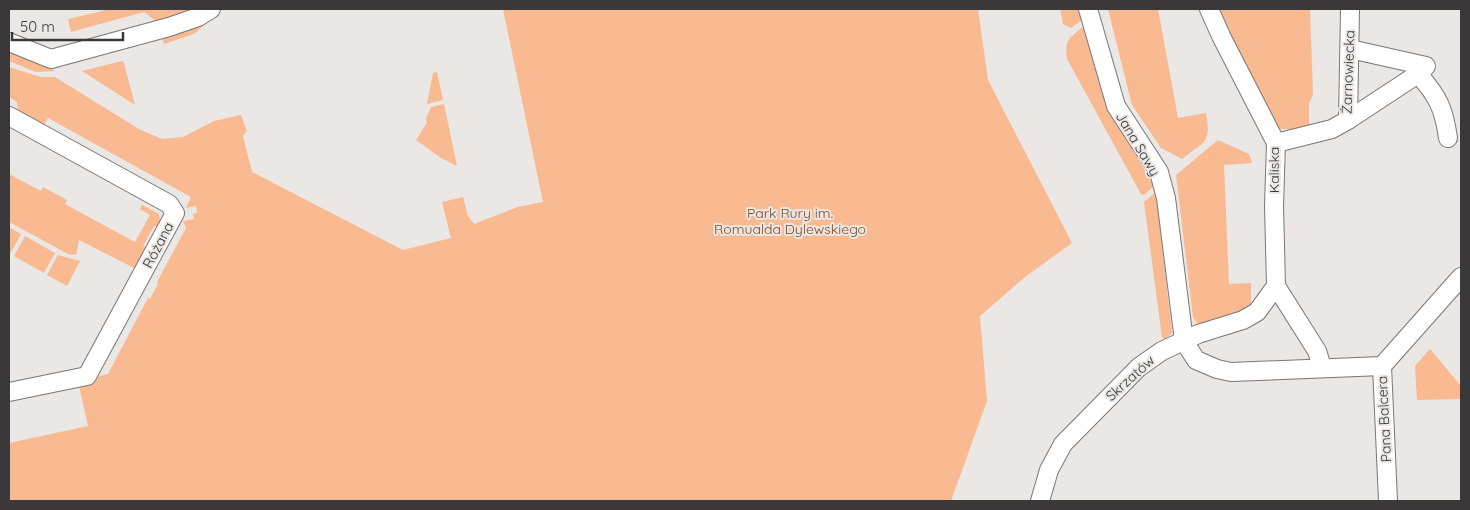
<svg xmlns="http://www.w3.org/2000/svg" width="1470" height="510" viewBox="0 0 1470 510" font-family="Quicksand,sans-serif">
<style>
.green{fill:#f9b991}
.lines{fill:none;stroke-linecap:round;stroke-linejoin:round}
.minor-casing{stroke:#797675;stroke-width:20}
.minor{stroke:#fff;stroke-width:18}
.labels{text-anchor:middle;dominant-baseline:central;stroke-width:4;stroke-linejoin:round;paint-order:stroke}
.street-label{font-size:14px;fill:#3a3838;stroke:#eae7e5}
.park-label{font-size:14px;fill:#7d4822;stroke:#eae7e5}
</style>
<rect width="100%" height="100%" fill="#eae7e5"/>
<!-- green -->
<g class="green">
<path d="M 111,9 L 193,9 L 156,21 L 144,12 L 71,32 L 68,19 Z"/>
<path d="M 222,9 L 194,34 L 164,44 L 162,35 L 204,21 Z"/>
<path d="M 503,9 L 978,9 L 988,80 L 1072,243 L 1025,277 L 980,316 L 987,401 L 951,501 L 9,501 L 9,443 L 88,426 L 79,386 L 93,384 L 99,376 L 108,374 L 148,298 L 150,299 L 158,284 L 157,282 L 186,228 L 183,221 L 194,219 L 193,214 L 197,213 L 196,206 L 186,208 L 191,197 L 48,118 L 42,128 L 18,114 L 17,102 L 9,97 L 9,67 L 41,77 L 55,77 L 139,129 L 162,139 L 183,137 L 214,121 L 241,115 L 247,131 L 243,136 L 252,172 L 403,250 L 451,238 L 442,202 L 463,197 L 468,216 L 474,224 L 518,207 L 543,202 Z"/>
<path d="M 1060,9 L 1081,9 L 1083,19 L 1071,28 L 1063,24 Z"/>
<path d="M 1108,9 L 1158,9 L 1178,118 L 1206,113 C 1211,144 1206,140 1182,159 L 1161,148 L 1132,105 Z"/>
<path d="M 1213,9 L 1310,9 L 1313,94 L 1309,104 L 1309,129 L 1279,129 Z"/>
<path d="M 1083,27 L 1106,105 L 1154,186 L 1144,195 L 1141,194 L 1067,59 C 1065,39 1068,39 1083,27 Z"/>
<path d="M 9,50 L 56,71 L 36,72 L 9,61 Z"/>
<path d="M 122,61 L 124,63 L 135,105 L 82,71 Z"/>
<path d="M 437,72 L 443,100 L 427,104 L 433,73 Z"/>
<path d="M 444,104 L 457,166 L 441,158 L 416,140 L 427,123 L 426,119 L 431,107 Z"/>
<path d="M 1218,140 L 1249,154 L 1252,163 L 1224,165 L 1229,284 L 1251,283 L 1251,306 L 1237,316 L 1200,327 L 1193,317 L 1176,175 Z"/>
<path d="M 9,174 L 41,191 L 43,187 L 67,200 L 65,204 L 135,242 L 150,215 L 140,209 L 142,205 L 159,214 L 160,221 L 157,227 L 154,226 L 143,246 L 146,248 L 134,268 L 79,240 L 76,255 L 68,254 L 9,222 Z"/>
<path d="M 1156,192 L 1172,333 L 1165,339 L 1162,337 L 1144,202 Z"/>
<path d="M 9,227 L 21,234 L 10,254 L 9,253 Z"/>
<path d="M 25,236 L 55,253 L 44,273 L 14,256 Z"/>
<path d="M 58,255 L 80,261 L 67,286 L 47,275 Z"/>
<path d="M 1430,349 L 1461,386 L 1461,399 L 1417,400 L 1415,366 Z"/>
</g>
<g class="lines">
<!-- minor casing -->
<g class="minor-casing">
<g id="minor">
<path d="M 1088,9 L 1116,106 L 1159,172 L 1166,198 L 1184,341 L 1196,360 L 1217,369 L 1231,372 L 1382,366"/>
<path d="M 1209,9 L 1221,36 L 1276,143 L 1274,206 L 1276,286 L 1317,351 L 1322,367"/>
<path d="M 9,42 L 51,59 L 169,27 L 198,17 L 211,9"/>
<path d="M 1350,49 L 1426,66 L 1419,74"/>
<path d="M 9,116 L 169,204 L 175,213 L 87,376 L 9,392"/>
<path d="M 1348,120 L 1418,74 C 1438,96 1444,109 1448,138"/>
<path d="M 1276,143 L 1332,129 L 1348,120 L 1350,9"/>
<path d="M 1040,501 L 1049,470 L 1063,444 L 1139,367 L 1162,351 L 1198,334 L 1243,320 L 1257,312 L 1276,286"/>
<path d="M 1388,501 L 1382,366 L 1461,277"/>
</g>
</g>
<!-- minor -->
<use href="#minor" class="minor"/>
</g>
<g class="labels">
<!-- street labels -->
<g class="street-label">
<text transform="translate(1348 72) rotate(-88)">Żarnowiecka</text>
<text transform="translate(1138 144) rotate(59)">Jana Sawy</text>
<text transform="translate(1274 170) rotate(-90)">Kaliska</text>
<text transform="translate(158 245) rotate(-62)">Różana</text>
<text transform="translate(1130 378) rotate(-42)">Skrzatów</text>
<text transform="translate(1384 419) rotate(-93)">Pana Balcera</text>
</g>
<!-- park labels -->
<g class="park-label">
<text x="790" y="213">Park Rury im.<tspan x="790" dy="16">Romualda Dylewskiego</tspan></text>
</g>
</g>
<!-- border -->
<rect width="1470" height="510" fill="none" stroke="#3a3838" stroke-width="20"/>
<!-- scale -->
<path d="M12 32v8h111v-8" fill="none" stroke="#3a3838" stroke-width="2.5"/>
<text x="20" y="32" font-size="15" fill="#3a3838" stroke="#eae7e5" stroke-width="4" paint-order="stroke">50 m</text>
</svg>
